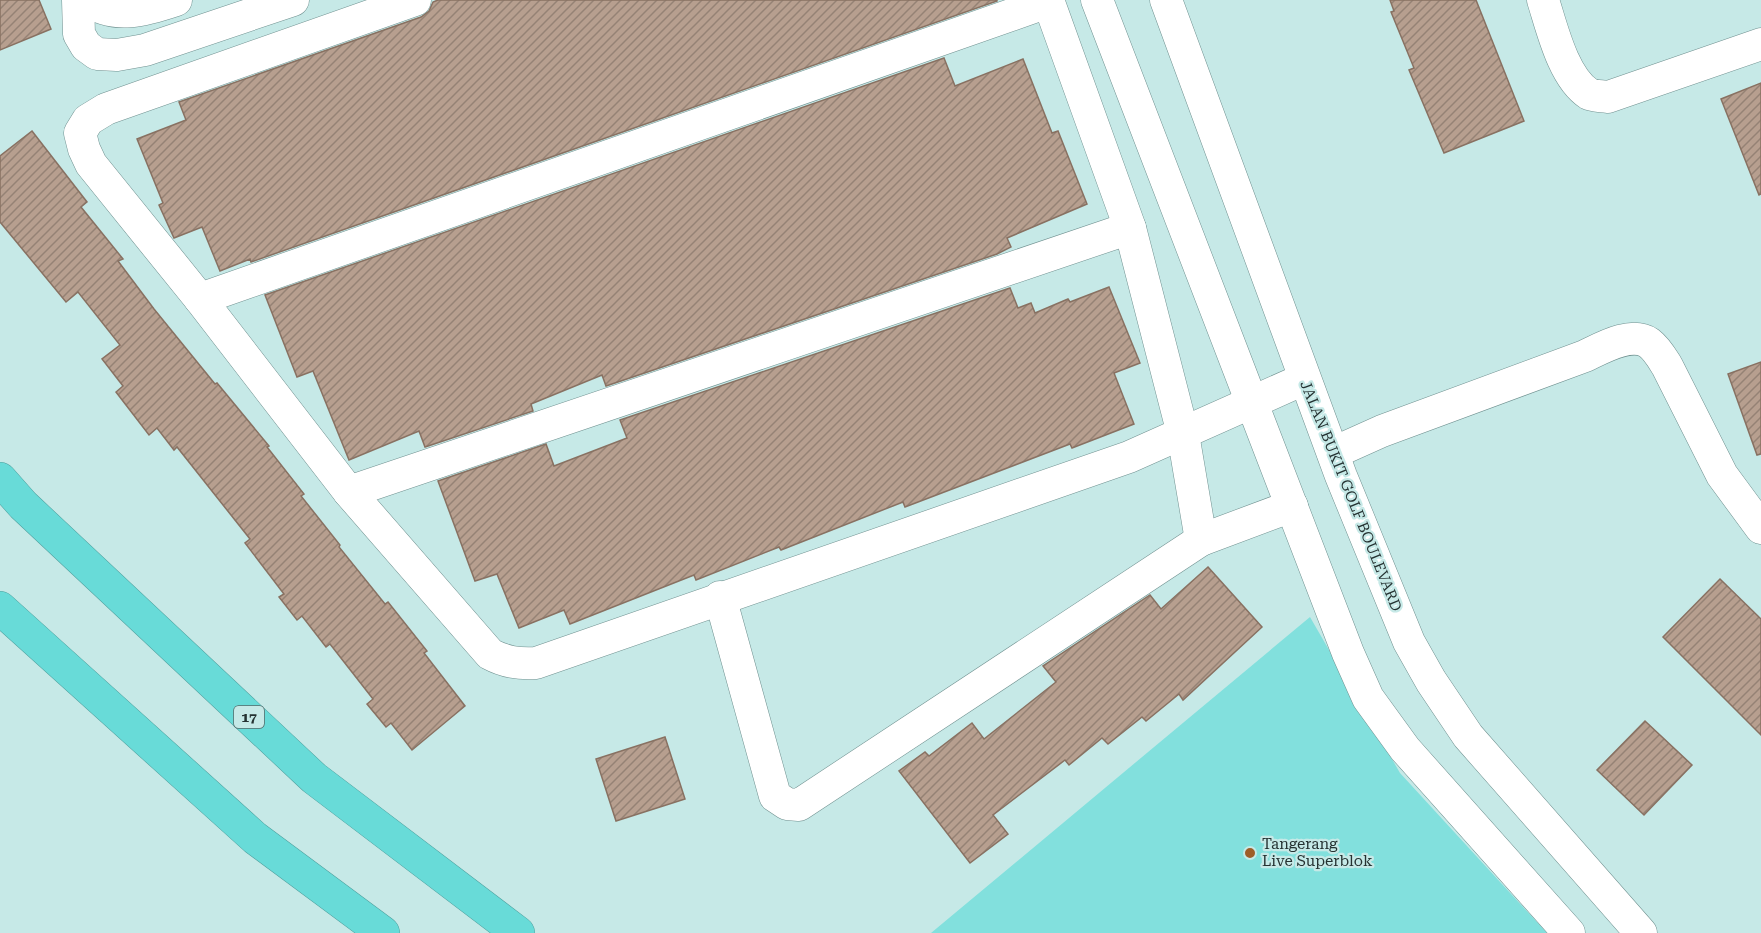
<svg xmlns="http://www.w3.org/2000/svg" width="1761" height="933" viewBox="0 0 1761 933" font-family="'Roboto Serif',serif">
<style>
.pitch{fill:#82e0dd}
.building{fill:url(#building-hatch);stroke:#887162;stroke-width:1.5}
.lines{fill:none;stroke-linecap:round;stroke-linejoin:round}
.minor-casing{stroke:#709190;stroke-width:33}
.motorway-casing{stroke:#51a09e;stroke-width:34}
.minor{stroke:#fff;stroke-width:32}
.motorway{stroke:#68dbd8;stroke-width:33}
.poi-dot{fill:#9e5d28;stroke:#c6e9e7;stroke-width:2}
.labels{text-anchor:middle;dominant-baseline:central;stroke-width:4.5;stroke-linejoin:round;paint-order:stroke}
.shield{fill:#c6e9e7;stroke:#556968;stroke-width:1.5}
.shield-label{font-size:14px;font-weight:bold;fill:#253232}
.street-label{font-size:15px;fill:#253232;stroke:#c6e9e7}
.poi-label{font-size:15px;fill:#253232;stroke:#c6e9e7;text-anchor:start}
</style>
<defs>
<pattern id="building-hatch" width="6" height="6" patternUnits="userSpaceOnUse" patternTransform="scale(1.5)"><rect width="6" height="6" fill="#b79f8f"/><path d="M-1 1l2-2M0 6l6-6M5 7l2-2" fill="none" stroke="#958275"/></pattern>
</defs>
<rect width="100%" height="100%" fill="#c6e9e7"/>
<!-- pitch -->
<path class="pitch" d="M 1310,617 L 1400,773 L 1547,933 L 931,933 Z"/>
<!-- building -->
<g class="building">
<path d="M 0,0 L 39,0 L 51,29 L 0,50 Z"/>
<path d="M 438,0 L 997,0 L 997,1 L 251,262 L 250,259 L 220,271 L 202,227 L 174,238 L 159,205 L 163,203 L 137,139 L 186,120 L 179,102 L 421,17 L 429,11 L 433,2 Z"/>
<path d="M 1390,0 L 1476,0 L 1524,121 L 1444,153 L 1409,70 L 1414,68 L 1391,12 L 1394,11 Z"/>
<path d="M 944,58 L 955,86 L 1023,59 L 1052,133 L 1058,131 L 1087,204 L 1007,238 L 1011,247 L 997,254 L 606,386 L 602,375 L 531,404 L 533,411 L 425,447 L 419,431 L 349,460 L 313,371 L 297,377 L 265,295 Z"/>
<path d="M 1761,83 L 1761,194 L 1759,195 L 1721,99 Z"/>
<path d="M 32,131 L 87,202 L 81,207 L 123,259 L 118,261 L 154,309 L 215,384 L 217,383 L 269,446 L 267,447 L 304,494 L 301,496 L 340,545 L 339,547 L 385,604 L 388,602 L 427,651 L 424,653 L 465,706 L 412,750 L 391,723 L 386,727 L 367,704 L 373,699 L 330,644 L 326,647 L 302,616 L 297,620 L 279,597 L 284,594 L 245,543 L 250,539 L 177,447 L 174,450 L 157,428 L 149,435 L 116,392 L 123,386 L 102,359 L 120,345 L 78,292 L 66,302 L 0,222 L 0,156 Z"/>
<path d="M 1109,287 L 1140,363 L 1114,373 L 1134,424 L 1072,448 L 1070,444 L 905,507 L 903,502 L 781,550 L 779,547 L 696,580 L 694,575 L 570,624 L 564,610 L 519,628 L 497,574 L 475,581 L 438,481 L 546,444 L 554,466 L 627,438 L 620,420 L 1010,288 L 1018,308 L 1031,303 L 1035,313 L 1068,299 L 1070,302 Z"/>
<path d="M 1761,362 L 1761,454 L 1757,455 L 1728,374 Z"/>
<path d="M 1208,567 L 1262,627 L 1183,700 L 1179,694 L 1146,721 L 1142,717 L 1108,744 L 1102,738 L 1069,765 L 1065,760 L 993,815 L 1008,834 L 970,863 L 899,771 L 925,752 L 929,756 L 972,723 L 984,739 L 1056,682 L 1043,666 L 1150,595 L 1161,609 Z"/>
<path d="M 1720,579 L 1761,619 L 1761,735 L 1663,637 Z"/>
<path d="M 1645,721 L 1692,765 L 1644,815 L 1597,770 Z"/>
<path d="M 665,737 L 685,799 L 616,821 L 596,759 Z"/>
</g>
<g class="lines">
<!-- minor casing -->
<g class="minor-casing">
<g id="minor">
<path d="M 78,0 L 79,34 L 86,46 L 97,54 L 117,55 L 145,50 L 293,0"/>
<path d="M 87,0 C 115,20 146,10 176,0"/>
<path d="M 415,0 L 106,109 L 88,120 L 80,133 L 84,149 L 91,164 L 200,299 L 349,492 L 490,654 C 505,662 518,664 536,663 L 1129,457 L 1304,379"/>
<path d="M 1048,0 L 1130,228 L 1183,434 L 1201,540"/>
<path d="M 1097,0 L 1348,653 L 1368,698 L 1405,749 L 1569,933"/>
<path d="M 1166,0 L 1341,476 L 1409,642 L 1431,681 L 1468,736 L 1641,933"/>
<path d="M 1543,0 C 1552,28 1563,77 1589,94 C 1593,96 1602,96 1608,97 L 1761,44"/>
<path d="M 200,299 L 1048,2"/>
<path d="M 1333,453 L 1382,431 L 1585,356 C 1602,348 1631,331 1649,343 C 1657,349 1662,358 1667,366 L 1722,475 L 1761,528"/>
<path d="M 349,492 L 1130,228"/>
<path d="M 720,597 L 775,796 L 787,804 L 799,805 L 1201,540 L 1292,506"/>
</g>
</g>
<!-- motorway casing -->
<g class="motorway-casing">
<g id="motorway">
<path d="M 0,479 L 23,505 L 314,778 L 518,933"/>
<path d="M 0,608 L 255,838 L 383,933"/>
</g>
</g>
<!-- minor -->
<use href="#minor" class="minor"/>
<!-- motorway -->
<use href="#motorway" class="motorway"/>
</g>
<!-- markers -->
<circle class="poi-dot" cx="1250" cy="853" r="6"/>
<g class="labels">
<!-- shield labels -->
<rect class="shield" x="234" y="706" width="30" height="22" rx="4.5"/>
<g class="shield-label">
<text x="249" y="717">17</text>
</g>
<!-- street labels -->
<g class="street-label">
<text transform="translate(1351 496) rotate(68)">JALAN BUKIT GOLF BOULEVARD</text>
</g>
<!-- poi labels -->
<g class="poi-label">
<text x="1262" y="844">Tangerang<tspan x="1262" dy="17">Live Superblok</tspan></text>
</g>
</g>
</svg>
